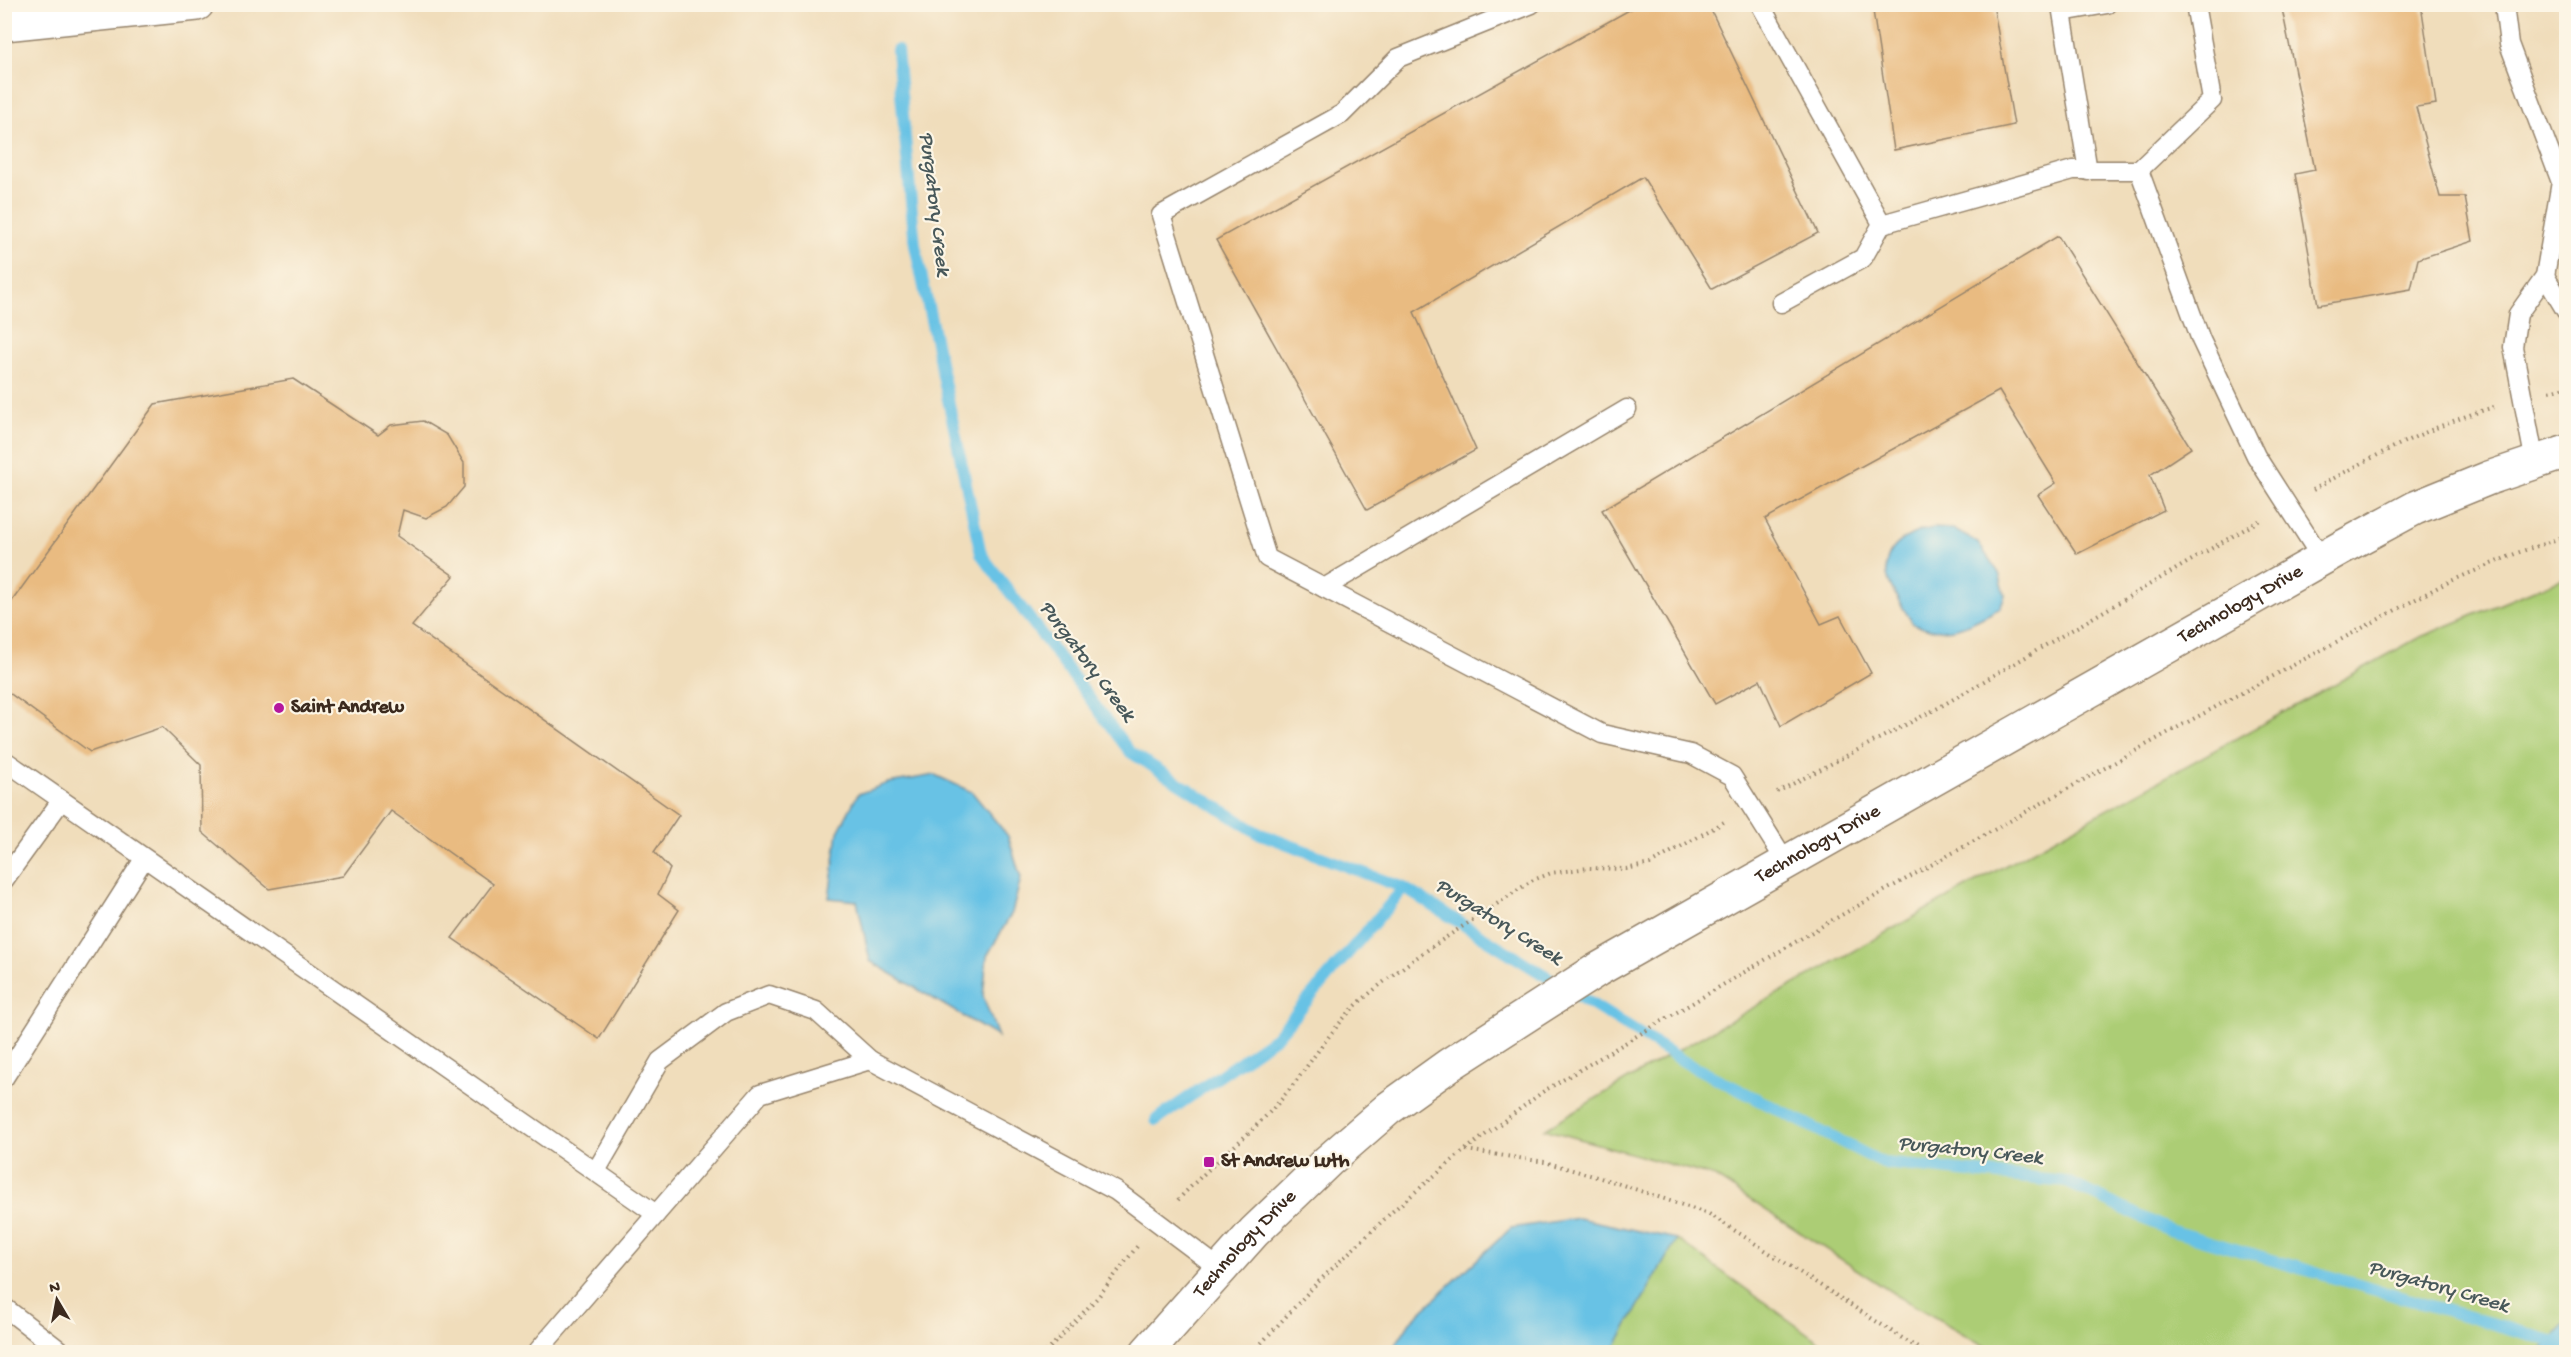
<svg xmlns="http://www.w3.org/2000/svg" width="2571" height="1357" viewBox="0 0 2571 1357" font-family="'Gochi Hand',sans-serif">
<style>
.green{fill:#accd75;stroke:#747c4a;stroke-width:1.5}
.water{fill:#67c2e5;stroke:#517682;stroke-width:1.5}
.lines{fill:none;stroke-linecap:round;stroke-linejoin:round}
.stream{stroke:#67c2e5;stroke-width:12}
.building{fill:#e9bb81}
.lane-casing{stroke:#96846c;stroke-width:21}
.secondary-casing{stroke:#96846c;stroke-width:36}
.highway-casing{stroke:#96846c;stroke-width:36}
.path{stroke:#96846c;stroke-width:4;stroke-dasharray:1.5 4.5;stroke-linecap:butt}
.lane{stroke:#fff;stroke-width:18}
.secondary{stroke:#fff;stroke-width:33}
.highway{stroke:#fff;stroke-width:33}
.poi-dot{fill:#b5179e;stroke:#fcf5e5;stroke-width:2}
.labels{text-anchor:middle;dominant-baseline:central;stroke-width:4.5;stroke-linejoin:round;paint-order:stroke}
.street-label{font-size:20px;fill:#3b2a1e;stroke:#fcf5e5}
.poi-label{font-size:20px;font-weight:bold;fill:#3b2a1e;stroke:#fcf5e5;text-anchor:start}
.water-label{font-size:21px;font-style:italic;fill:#48585a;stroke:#fcf5e5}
</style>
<rect width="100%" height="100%" fill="#fcf5e5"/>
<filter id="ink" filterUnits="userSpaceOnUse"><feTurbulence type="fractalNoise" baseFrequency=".0167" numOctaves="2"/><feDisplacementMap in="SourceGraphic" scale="12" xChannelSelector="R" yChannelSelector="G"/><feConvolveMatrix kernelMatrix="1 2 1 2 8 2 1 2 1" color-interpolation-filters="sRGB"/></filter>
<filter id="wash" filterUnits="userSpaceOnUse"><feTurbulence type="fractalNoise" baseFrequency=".008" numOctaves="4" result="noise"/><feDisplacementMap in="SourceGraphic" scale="24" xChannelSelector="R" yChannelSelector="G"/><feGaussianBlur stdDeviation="1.35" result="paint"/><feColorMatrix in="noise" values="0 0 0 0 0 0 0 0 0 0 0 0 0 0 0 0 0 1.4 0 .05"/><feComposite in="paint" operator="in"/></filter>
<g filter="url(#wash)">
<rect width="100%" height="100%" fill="#f0ddbb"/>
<!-- green -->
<g class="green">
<path d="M 2566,577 L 2566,1324 L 2540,1352 L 1995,1352 L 1896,1295 L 1715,1177 L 1544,1129 L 1671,1054 L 1963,889 L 2418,638 Z"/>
<path d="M 1677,1239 L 1833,1352 L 1612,1352 Z"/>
</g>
<!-- water -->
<g class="water">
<path d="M 1933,528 L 1953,529 L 1978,543 L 1999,573 L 2005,595 L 2000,608 C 1969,625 1949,638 1913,624 C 1905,610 1892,593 1888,578 C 1879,549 1909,532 1933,528 Z"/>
<path d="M 935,775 L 972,792 L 1008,836 L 1021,878 L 1012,913 L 987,956 L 983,996 L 998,1037 L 870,961 L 857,901 L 829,898 L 838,832 L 858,794 L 888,783 Z"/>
<path d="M 1578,1218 L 1677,1239 L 1612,1352 L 1391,1352 L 1410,1322 L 1511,1228 Z"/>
<path d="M 2566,1324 L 2566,1352 L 2540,1352 Z"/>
</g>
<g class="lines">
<!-- stream -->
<g class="stream">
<path d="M 897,50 L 915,245 L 981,554 L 1130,752 L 1258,833 L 1404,888 L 1688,1064 L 1883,1163 L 2067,1182 L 2169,1230 L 2566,1345"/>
<path d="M 1156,1120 L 1276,1037 L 1404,888"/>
</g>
</g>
<g id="blocks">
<!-- building -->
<g class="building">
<path d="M 1640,4 L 1708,4 L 1818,233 L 1712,289 L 1643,177 L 1414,312 L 1476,450 L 1367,510 L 1216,240 Z"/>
<path d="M 1872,4 L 1993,4 L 2014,125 L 1894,150 Z"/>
<path d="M 2281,4 L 2421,4 L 2436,104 L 2416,107 L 2440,197 L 2465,197 L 2473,241 L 2418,259 L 2411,289 L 2318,305 L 2295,174 L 2315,170 Z"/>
<path d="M 2058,236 L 2191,448 L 2150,475 L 2164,510 L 2077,554 L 2038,495 L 2056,483 L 1999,391 L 1765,519 L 1821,624 L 1840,616 L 1871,673 L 1781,726 L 1760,680 L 1715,704 L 1602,510 Z"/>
<path d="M 293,379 L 378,435 L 391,425 L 423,421 L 447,435 L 464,463 L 464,487 L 447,507 L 426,518 L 403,510 L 397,536 L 454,576 L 412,626 L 679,815 L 654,852 L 670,869 L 658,894 L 679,910 L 599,1039 L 452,938 L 493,884 L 391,811 L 343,876 L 269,889 L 202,832 L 201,765 L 162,727 L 90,752 L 4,689 L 4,612 L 155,404 Z"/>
</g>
</g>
</g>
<g filter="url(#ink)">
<use href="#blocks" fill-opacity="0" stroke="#96846c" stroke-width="1.5"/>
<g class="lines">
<!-- lane casing -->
<g class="lane-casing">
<g id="lane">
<path d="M 1532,4 L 1398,58 L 1342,114 L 1161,215 L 1267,558 L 1602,734 L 1691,754 L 1732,776 L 1786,862"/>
<path d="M 1760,4 L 1882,224 L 2073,170 L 2139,170 L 2201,340 L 2256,456 L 2322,559"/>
<path d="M 2507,4 L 2505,13 L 2509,44 L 2561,182 L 2545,276 L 2518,314 L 2513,347 L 2535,463"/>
<path d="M 2139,170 L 2212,100 L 2195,4"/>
<path d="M 2088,171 L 2062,12 L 2107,4"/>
<path d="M 2545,276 L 2566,311"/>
<path d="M 1781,303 L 1863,258 L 1882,224"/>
<path d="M 1324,588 L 1627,409"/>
<path d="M 4,760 L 656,1214"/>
<path d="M 4,880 L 61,801"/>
<path d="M 4,1078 L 144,859"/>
<path d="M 596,1171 L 660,1061 L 726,1012 L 769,995 L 816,1011 L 870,1060"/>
<path d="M 4,1307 L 62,1352"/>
<path d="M 537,1352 L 760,1094 L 870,1060 L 1116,1191 L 1220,1269"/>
</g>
</g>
<!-- secondary casing -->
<g class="secondary-casing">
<g id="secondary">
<path id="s1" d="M 1147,1352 L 1254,1232 L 1328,1161 L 1389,1108 L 1449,1065 L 1597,970 L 2339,549 L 2415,508 L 2489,478 L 2566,452"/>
</g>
</g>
<!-- highway casing -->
<g class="highway-casing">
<path id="highway" d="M 4,24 L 197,4"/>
</g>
<!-- path -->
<g class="path">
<path d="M 2550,391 L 2566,387"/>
<path d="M 2313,490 C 2369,458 2431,426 2494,407"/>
<path d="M 1777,792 L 1938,708 L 2262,519"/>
<path d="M 1466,1150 L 1545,1162 L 1614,1182 L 1709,1214 L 1924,1352"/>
<path d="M 1178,1200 C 1210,1165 1248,1137 1279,1102 C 1308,1069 1330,1028 1363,999 C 1414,955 1476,919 1531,881 L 1551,873 L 1588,868 L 1626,869 L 1650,864 L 1726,821"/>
<path d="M 1046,1352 L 1098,1297 L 1139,1244"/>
<path d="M 1253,1352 L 1316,1284 L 1394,1210 L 1465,1150 L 1544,1091 L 1829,922 L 2171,731 L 2444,584 L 2517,553 L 2566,536"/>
</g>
<!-- lane -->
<use href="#lane" class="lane"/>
<!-- secondary -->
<use href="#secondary" class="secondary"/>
<!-- highway -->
<use href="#highway" class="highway"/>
</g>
</g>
<!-- markers -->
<g class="poi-dot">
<circle cx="279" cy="708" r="6"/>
<rect x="1203" y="1156" width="12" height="12" rx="3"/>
</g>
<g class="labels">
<!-- street labels -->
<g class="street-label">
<text stroke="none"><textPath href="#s1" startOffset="1334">Technology Drive</textPath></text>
<text stroke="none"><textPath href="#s1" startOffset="848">Technology Drive</textPath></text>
<text stroke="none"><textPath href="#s1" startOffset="146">Technology Drive</textPath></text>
</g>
<!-- poi labels -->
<g class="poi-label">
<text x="291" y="708">Saint Andrew</text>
<text x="1221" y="1162">St Andrew Luth</text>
</g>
<!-- water labels -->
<g class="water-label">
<text transform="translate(933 204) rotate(83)">Purgatory Creek</text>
<text transform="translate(1086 662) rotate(53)">Purgatory Creek</text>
<text transform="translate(1498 923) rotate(32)">Purgatory Creek</text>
<text transform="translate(1970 1152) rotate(6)">Purgatory Creek</text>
<text transform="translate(2438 1288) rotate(16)">Purgatory Creek</text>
</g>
</g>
<!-- margin -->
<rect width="2571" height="1357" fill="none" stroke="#fcf5e5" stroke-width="24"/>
<!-- north arrow -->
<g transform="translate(57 1300) rotate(350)" stroke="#fcf5e5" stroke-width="4.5" paint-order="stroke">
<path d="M0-4.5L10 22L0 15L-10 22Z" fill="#3b2a1e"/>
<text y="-9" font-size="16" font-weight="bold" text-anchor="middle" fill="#3b2a1e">N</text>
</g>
</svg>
